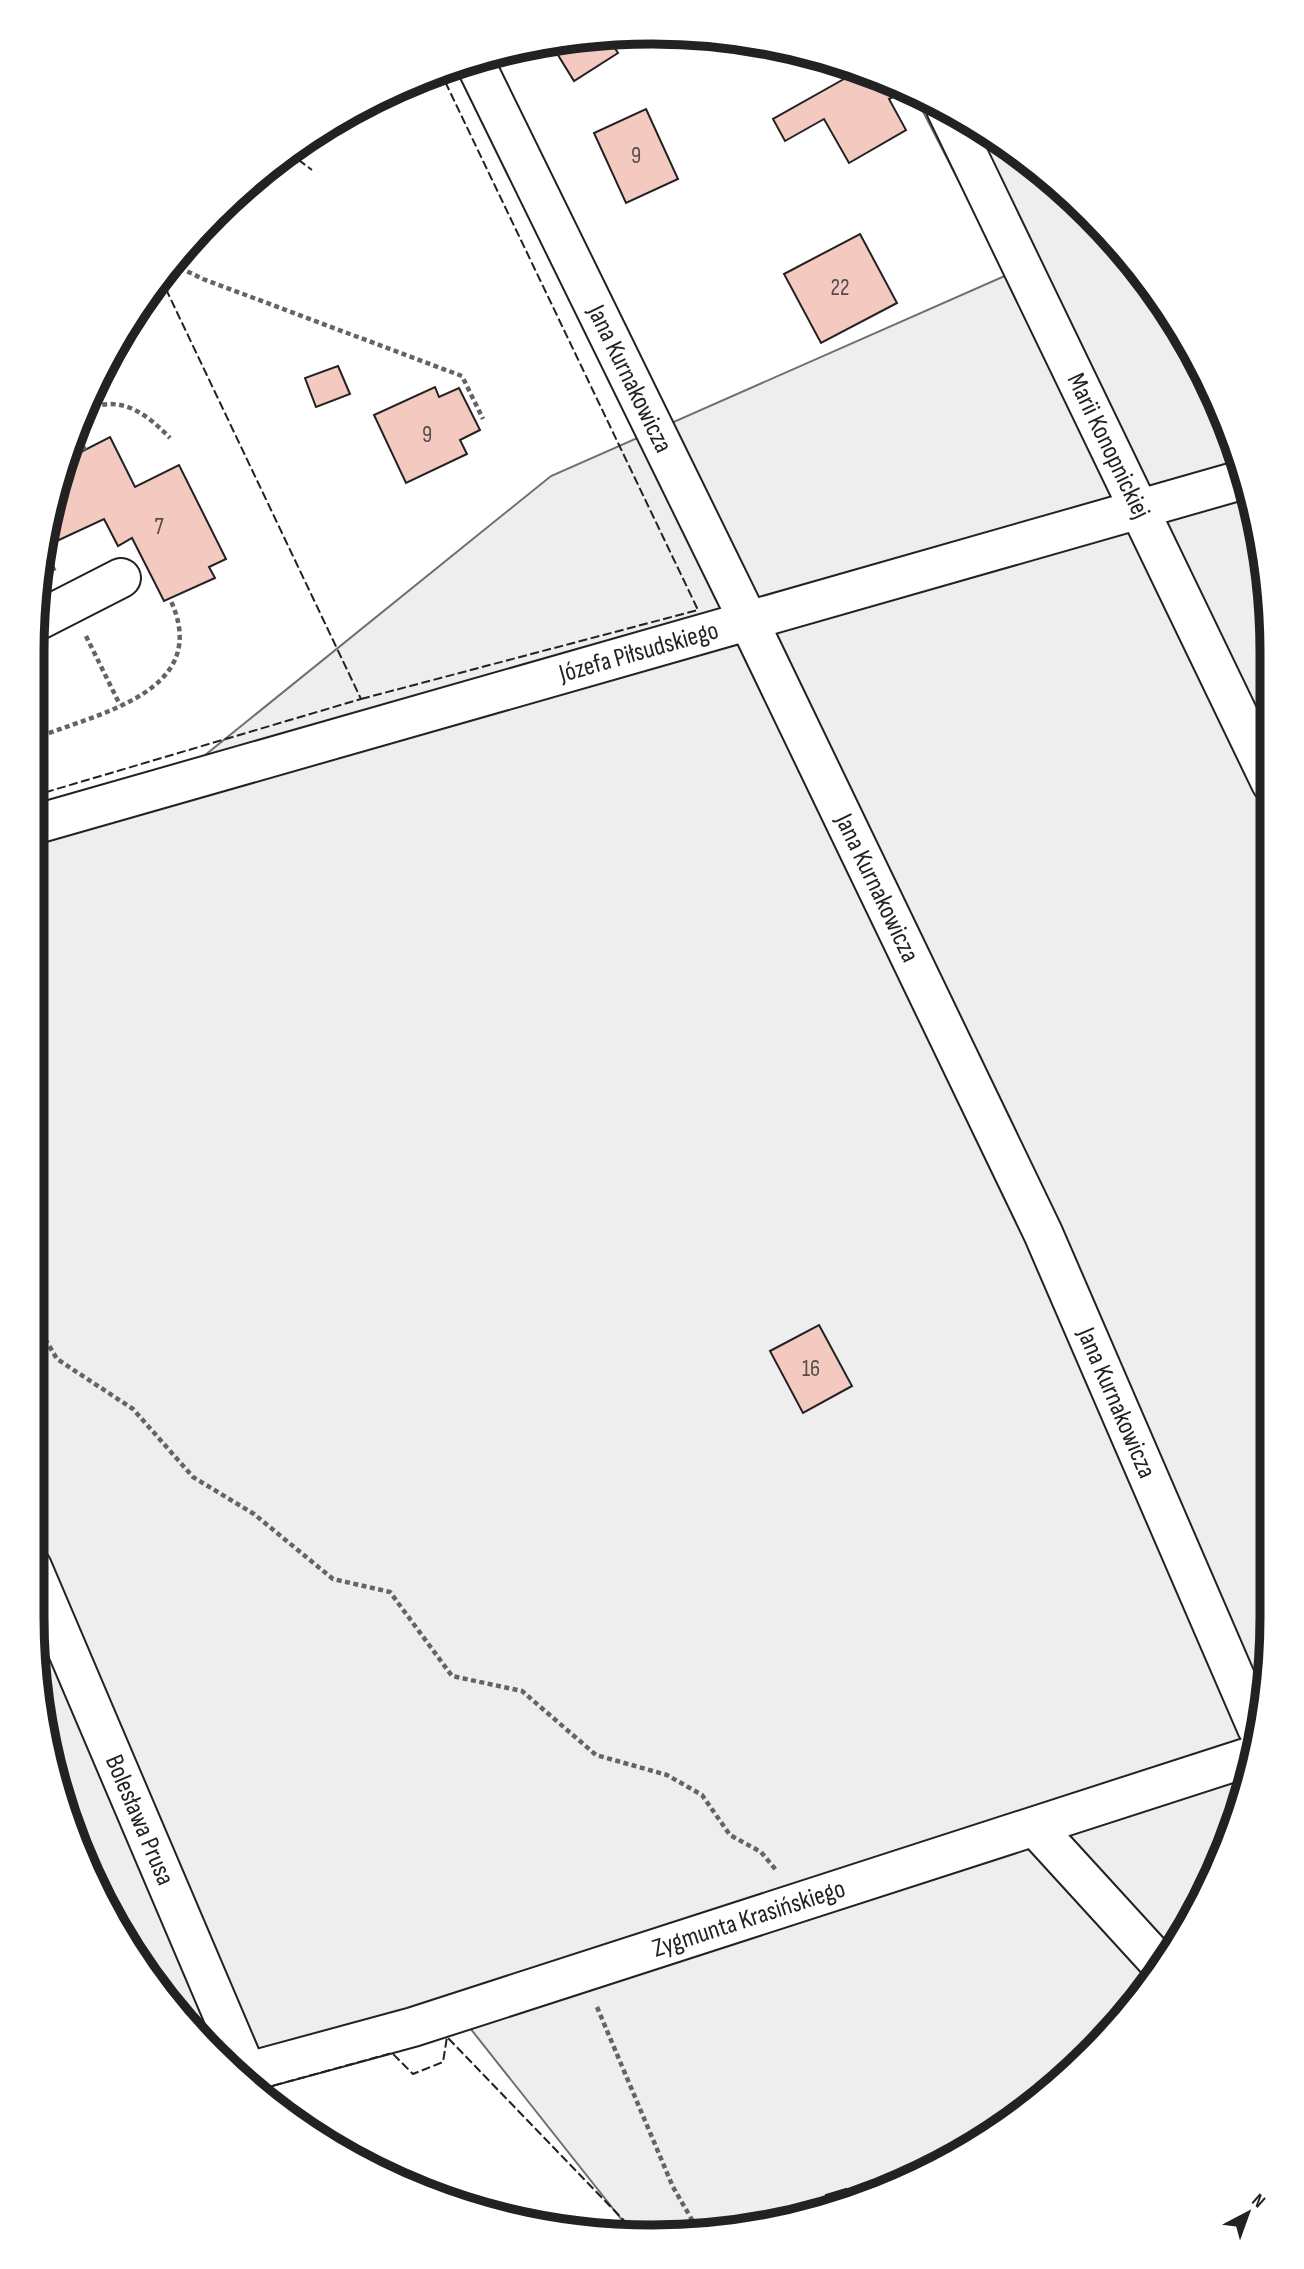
<svg xmlns="http://www.w3.org/2000/svg" width="1304" height="2269" viewBox="0 0 1304 2269" font-family="'Sofia Sans Condensed',sans-serif">
<style>
.green{fill:#eee;stroke:#6f6f6f;stroke-width:2}
.building{fill:#f3c9c0;stroke:#222;stroke-width:2}
.lines{fill:none;stroke-linecap:round;stroke-linejoin:round}
.minor-casing{stroke:#222;stroke-width:42}
.path{stroke:#646464;stroke-width:4.5;stroke-dasharray:5 3.5;stroke-linecap:butt}
.minor{stroke:#fff;stroke-width:38}
.fence{stroke:#222;stroke-width:2;stroke-dasharray:9 3.5;stroke-linecap:butt}
.labels{text-anchor:middle;dominant-baseline:central;stroke-width:5;stroke-linejoin:round;paint-order:stroke}
.number-label{font-size:23px;fill:#564c4a}
.street-label{font-size:26px;fill:#222;stroke:#fff}
.rim{fill:none;stroke:#222;stroke-width:9}
</style>
<rect width="100%" height="100%" fill="#fff"/>
<!-- green -->
<path class="green" d="M 913,92 L 996,136 L 1091,214 L 1189,341 L 1240,453 L 1271,611 L 1271,1658 L 1239,1817 L 1168,1961 L 1030,2109 L 889,2190 L 692,2236 L 630,2230 L 447,1999 L 231,2062 L 159,1994 L 64,1816 L 32,1617 L 33,809 L 194,764 L 551,476 L 1007,275 Z"/>
<!-- building -->
<g class="building">
<path d="M 607,36 L 618,53 L 574,81 L 550,42 Z"/>
<path d="M 860,70 L 889,79 L 908,89 L 889,99 L 906,130 L 849,163 L 824,119 L 785,141 L 773,119 Z"/>
<path d="M 646,109 L 678,179 L 626,203 L 594,133 Z"/>
<path d="M 860,234 L 897,303 L 821,343 L 784,274 Z"/>
<path d="M 338,366 L 350,394 L 316,407 L 305,378 Z"/>
<path d="M 435,387 L 439,397 L 459,388 L 480,430 L 460,440 L 467,454 L 406,483 L 374,415 Z"/>
<path d="M 110,437 L 135,487 L 179,465 L 226,559 L 209,567 L 215,578 L 164,601 L 132,538 L 118,546 L 104,519 L 59,540 L 55,535 L 47,539 L 65,452 L 77,446 L 81,452 Z"/>
<path d="M 819,1325 L 852,1386 L 803,1413 L 770,1351 Z"/>
<path d="M 846,2189 L 849,2200 L 828,2205 L 826,2195 Z"/>
</g>
<g class="lines">
<!-- minor casing -->
<g class="minor-casing">
<g id="minor">
<path id="s1" d="M 474,61 L 748,620 L 1043,1233 L 1257,1728"/>
<path id="s2" d="M 946,109 L 1271,783"/>
<path d="M 33,623 L 121,578"/>
<path id="s3" d="M 33,825 L 1245,479"/>
<path id="s4" d="M 32,1567 L 247,2072"/>
<path d="M 1036,1828 L 1163,1967"/>
<path id="s5" d="M 244,2073 L 413,2027 L 1252,1756"/>
</g>
</g>
<!-- path -->
<g class="path">
<path d="M 172,264 L 203,279 L 462,376 L 483,419"/>
<path d="M 86,410 C 120,394 146,413 170,438"/>
<path d="M 75,431 L 85,450"/>
<path d="M 45,551 L 55,572"/>
<path d="M 86,636 L 120,705"/>
<path d="M 33,739 C 98,713 214,692 170,599"/>
<path d="M 32,1317 L 57,1359 L 133,1409 L 193,1477 L 254,1514 L 333,1579 L 390,1592 L 452,1676 L 522,1691 L 596,1755 L 667,1775 L 702,1795 L 730,1835 L 761,1852 L 776,1870"/>
<path d="M 597,2007 L 673,2187 L 695,2225 L 707,2233"/>
</g>
<!-- minor -->
<use href="#minor" class="minor"/>
<!-- fence -->
<g class="fence">
<path d="M 288,152 L 312,170"/>
<path d="M 361,699 L 698,610 L 440,71"/>
<path d="M 33,796 L 361,699 L 164,285 L 148,292"/>
<path d="M 261,2089 L 392,2053 L 413,2074 L 443,2062 L 447,2037 L 633,2230"/>
</g>
</g>
<g class="labels">
<!-- number labels -->
<g class="number-label">
<text x="636" y="156">9</text>
<text x="840" y="288">22</text>
<text x="427" y="435">9</text>
<text x="159" y="527">7</text>
<text x="811" y="1369">16</text>
</g>
<!-- street labels -->
<g class="street-label">
<text stroke="none"><textPath href="#s1" startOffset="354">Jana Kurnakowicza</textPath></text>
<text stroke="none"><textPath href="#s2" startOffset="374">Marii Konopnickiej</textPath></text>
<text stroke="none"><textPath href="#s3" startOffset="630">Józefa Piłsudskiego</textPath></text>
<text stroke="none"><textPath href="#s1" startOffset="920">Jana Kurnakowicza</textPath></text>
<text stroke="none"><textPath href="#s1" startOffset="1488">Jana Kurnakowicza</textPath></text>
<text stroke="none"><textPath href="#s4" startOffset="275">Bolesława Prusa</textPath></text>
<text stroke="none"><textPath href="#s5" startOffset="528">Zygmunta Krasińskiego</textPath></text>
</g>
</g>
<!-- crop -->
<path d="M0 0H1304V2269H0ZM652 44H652A608 608 0 0 1 1260 652V1617A608 608 0 0 1 652 2225H652A608 608 0 0 1 44 1617V652A608 608 0 0 1 652 44Z" fill="#fff" fill-rule="evenodd"/>
<path class="rim" d="M652 44H652A608 608 0 0 1 1260 652V1617A608 608 0 0 1 652 2225H652A608 608 0 0 1 44 1617V652A608 608 0 0 1 652 44Z"/>
<!-- north arrow -->
<g transform="translate(1248 2213) rotate(41)" stroke="#ffffff" stroke-width="5" paint-order="stroke">
<path d="M0-5L12 26L0 18L-12 26Z" fill="#222222"/>
<text y="-10" font-size="19" font-weight="bold" text-anchor="middle" fill="#222222">N</text>
</g>
</svg>
